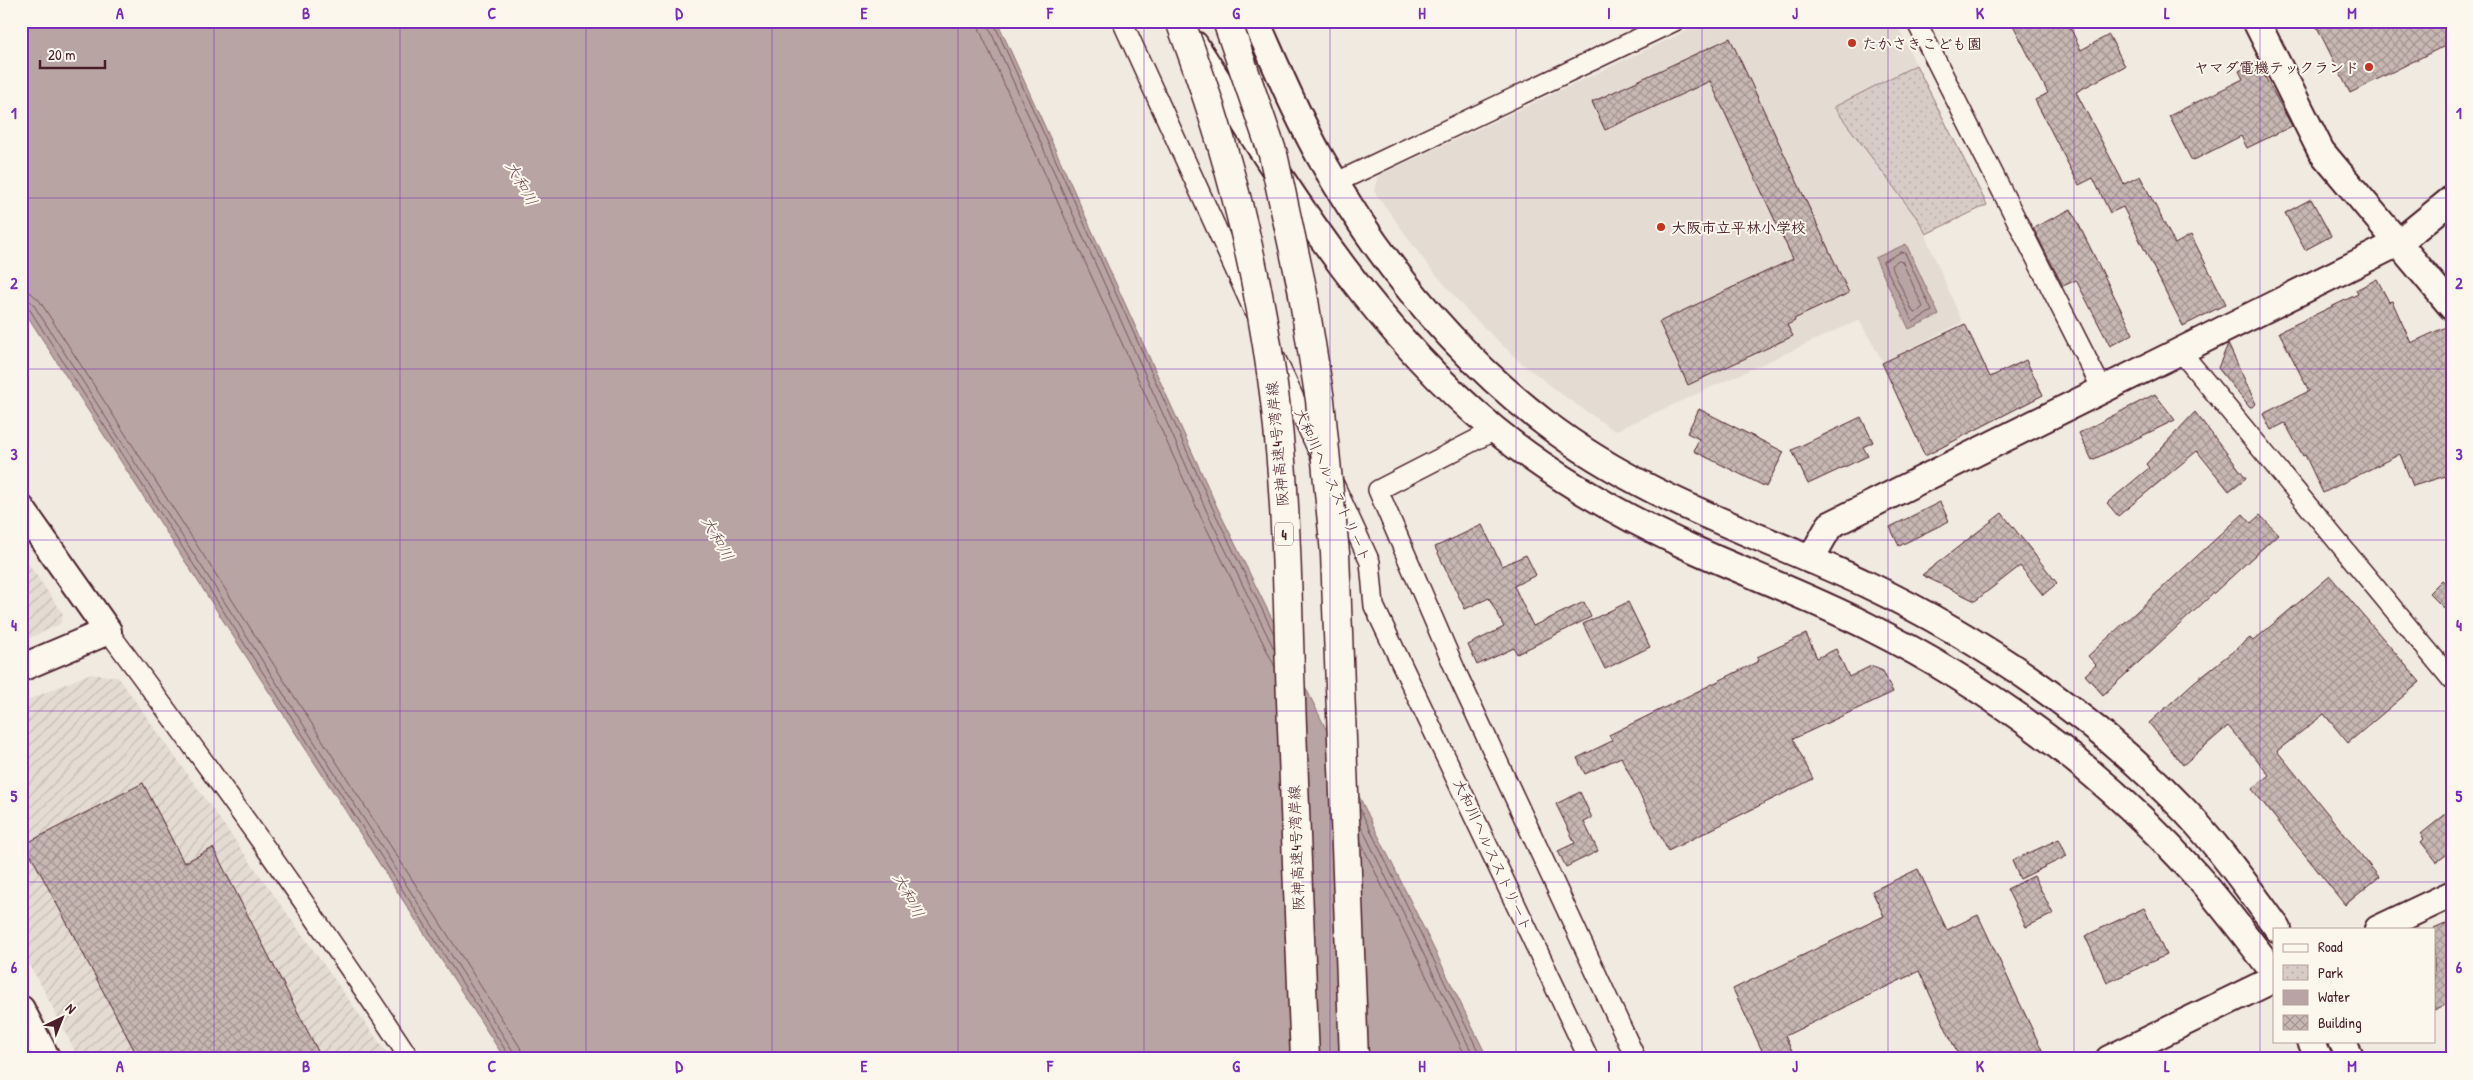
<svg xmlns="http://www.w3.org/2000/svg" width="2473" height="1080" viewBox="0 0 2473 1080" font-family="'Patrick Hand','Klee One',sans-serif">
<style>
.built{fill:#e4dbd2}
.industrial{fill:url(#industrial-furrows)}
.park{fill:url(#park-dots);stroke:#917678}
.water{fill:#b8a4a2;stroke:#8c6f72}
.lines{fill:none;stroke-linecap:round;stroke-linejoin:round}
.shore{stroke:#76545b;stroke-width:1}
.building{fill:url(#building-cross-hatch);stroke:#4a1f2b}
.street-casing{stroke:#4a1f2b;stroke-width:22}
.secondary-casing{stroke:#4a1f2b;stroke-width:30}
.street{stroke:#fbf7ec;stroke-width:19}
.secondary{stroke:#fbf7ec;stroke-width:26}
.highway-bridge-casing{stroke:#4a1f2b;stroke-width:31;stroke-linecap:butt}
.highway-bridge{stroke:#fbf7ec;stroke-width:28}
.grid{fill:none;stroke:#7b2cbf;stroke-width:1;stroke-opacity:0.55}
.poi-dot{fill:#c8321e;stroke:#fbf7ec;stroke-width:2}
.labels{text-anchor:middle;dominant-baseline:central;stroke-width:4;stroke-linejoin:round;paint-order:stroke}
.shield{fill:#fbf7ec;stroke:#7f6065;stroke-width:1}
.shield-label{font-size:14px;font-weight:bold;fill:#4a1f2b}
.poi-label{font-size:15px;font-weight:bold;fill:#4a1f2b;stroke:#fbf7ec;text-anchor:start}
.street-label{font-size:15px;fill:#4a1f2b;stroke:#fbf7ec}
.water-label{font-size:16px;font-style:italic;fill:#704e55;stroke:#fbf7ec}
.neatline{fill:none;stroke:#7b2cbf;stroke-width:2}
.grid-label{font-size:16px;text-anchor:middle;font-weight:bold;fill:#7b2cbf}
</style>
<defs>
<pattern id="industrial-furrows" width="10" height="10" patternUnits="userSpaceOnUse" patternTransform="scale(1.25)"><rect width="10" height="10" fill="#e4dbd2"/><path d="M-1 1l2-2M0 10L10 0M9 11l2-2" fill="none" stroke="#c5bcb4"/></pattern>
<pattern id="park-dots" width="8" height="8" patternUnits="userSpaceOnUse" patternTransform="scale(1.25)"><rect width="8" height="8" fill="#d8ccc6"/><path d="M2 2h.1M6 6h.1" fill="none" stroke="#bbafaa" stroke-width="1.8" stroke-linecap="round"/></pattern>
<pattern id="building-cross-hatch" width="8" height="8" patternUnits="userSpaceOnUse" patternTransform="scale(1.25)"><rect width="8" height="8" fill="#c8b8b3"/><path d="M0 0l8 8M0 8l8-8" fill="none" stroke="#a49592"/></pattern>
</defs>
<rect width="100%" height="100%" fill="#f0eae0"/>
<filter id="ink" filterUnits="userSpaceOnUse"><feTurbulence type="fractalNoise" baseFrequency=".02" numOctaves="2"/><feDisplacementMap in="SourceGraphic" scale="10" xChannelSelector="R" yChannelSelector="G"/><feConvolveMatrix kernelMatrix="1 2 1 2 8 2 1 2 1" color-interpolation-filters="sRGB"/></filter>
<g filter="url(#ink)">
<!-- built -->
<path class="built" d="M 1708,21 L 1895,21 L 1916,65 L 1834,107 L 1919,221 L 1962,322 L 1883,362 L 1859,320 L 1615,431 L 1564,396 L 1519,361 L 1467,311 L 1424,260 L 1374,191 L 1378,176 Z"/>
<!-- industrial -->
<g class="industrial">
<path d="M 21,553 L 63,614 L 60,624 L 21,642 Z"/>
<path d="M 89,674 L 118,677 L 391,1059 L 79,1059 L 38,979 L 21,954 L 21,703 Z"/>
</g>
<!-- park -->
<path class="park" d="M 1916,65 L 1987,205 L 1926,234 L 1919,221 L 1834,107 Z"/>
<!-- water -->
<g class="water">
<path d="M 21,21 L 997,21 L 1217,507 L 1488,1059 L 505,1059 L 21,306 Z"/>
<path d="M 1906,244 L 1939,315 L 1909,329 L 1875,258 Z"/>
</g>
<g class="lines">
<!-- shore -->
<g class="shore">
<path d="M 979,21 L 980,31 L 1200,515 L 1275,667"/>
<path d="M 986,21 L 1207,512 L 1274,649"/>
<path d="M 993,21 L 1213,509 L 1274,634"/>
<path d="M 1902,252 L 1905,253 L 1932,311 L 1913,322 L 1883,262 Z"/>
<path d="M 1899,260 L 1902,261 L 1923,307 L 1916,313 L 1913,312 L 1891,266 Z"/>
<path d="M 21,291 L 31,293 L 39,300 L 520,1047 L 523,1059"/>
<path d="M 21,298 L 28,299 L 33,304 L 513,1051 L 515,1059"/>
<path d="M 21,304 L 28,307 L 508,1054 L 509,1059"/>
<path d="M 1360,809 L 1482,1059"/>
<path d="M 1360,824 L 1475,1059"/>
<path d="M 1361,843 L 1467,1059"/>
</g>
</g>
<!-- building -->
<g class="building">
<path d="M 2011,21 L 2067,21 L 2081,50 L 2109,35 L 2125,66 L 2076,92 L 2124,184 L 2140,176 L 2175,244 L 2191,235 L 2226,304 L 2183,326 L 2123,207 L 2110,213 L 2093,178 L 2079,185 L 2035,100 L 2048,93 Z"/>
<path d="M 2314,21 L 2452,21 L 2452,42 L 2350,93 Z"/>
<path d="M 1730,38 L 1849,293 L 1794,319 L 1795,321 L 1787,325 L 1793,336 L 1688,385 L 1659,322 L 1793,259 L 1710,81 L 1605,130 L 1592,102 Z"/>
<path d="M 2257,62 L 2292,126 L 2247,148 L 2241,136 L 2192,161 L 2169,116 L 2243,79 L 2239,71 Z"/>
<path d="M 2311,199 L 2331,236 L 2305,250 L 2285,213 Z"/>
<path d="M 2071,209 L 2133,334 L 2110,346 L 2076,280 L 2063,286 L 2033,228 Z"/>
<path d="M 2377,279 L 2389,302 L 2392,301 L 2411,343 L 2452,324 L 2452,474 L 2413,486 L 2400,454 L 2323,493 L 2305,455 L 2303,456 L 2285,423 L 2271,430 L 2263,414 L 2309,391 L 2279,332 L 2358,294 L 2356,290 Z"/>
<path d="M 1965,324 L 1990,377 L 2026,360 L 2043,395 L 1925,456 L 1882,363 Z"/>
<path d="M 2228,344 L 2256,404 L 2250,408 L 2218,368 Z"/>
<path d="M 2155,394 L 2175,420 L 2092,460 L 2079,433 Z"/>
<path d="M 1699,409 L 1784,452 L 1766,487 L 1694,451 L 1699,439 L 1687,433 Z"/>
<path d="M 2195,412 L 2246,478 L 2229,491 L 2197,451 L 2118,516 L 2107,503 L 2149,468 L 2146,464 Z"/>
<path d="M 1861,417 L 1873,442 L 1863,447 L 1868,456 L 1808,484 L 1792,450 Z"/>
<path d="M 1940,502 L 1949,521 L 1899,546 L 1890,527 Z"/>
<path d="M 2002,513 L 2057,583 L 2043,595 L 2020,566 L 1975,601 L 1922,575 Z"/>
<path d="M 2243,514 L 2251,523 L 2260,515 L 2278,534 L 2103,695 L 2085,675 L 2096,665 L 2088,656 Z"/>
<path d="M 1482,525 L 1502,566 L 1526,555 L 1536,575 L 1514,586 L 1533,626 L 1584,602 L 1591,617 L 1517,654 L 1514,648 L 1477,665 L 1468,645 L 1504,627 L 1489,598 L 1465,609 L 1435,547 Z"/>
<path d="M 2330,576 L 2420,682 L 2348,743 L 2324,714 L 2277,751 L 2379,877 L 2345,905 L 2252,789 L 2269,775 L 2228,726 L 2183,765 L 2149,723 L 2194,682 L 2250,638 L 2253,641 Z"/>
<path d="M 2442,580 L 2452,589 L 2452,616 L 2429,593 Z"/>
<path d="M 1628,602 L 1650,647 L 1605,669 L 1583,624 Z"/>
<path d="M 1806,634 L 1817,658 L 1836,649 L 1849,677 L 1871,666 L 1883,671 L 1893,692 L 1793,739 L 1813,779 L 1668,851 L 1621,757 L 1585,774 L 1577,758 L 1612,741 L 1609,735 L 1759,661 L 1757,657 Z"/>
<path d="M 143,783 L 184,863 L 213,848 L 322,1059 L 139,1059 L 25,844 Z"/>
<path d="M 1580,792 L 1592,818 L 1584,822 L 1598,851 L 1566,867 L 1558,851 L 1575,843 L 1556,804 Z"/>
<path d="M 2452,809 L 2452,850 L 2437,862 L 2421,842 L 2424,839 L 2421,834 Z"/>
<path d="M 2059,839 L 2067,856 L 2020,879 L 2012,861 Z"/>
<path d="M 1918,869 L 1947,930 L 1978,915 L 2042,1050 L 2024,1059 L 1960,1059 L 1919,971 L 1785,1036 L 1796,1059 L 1766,1059 L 1733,989 L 1884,916 L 1872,891 Z"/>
<path d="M 2034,876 L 2053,914 L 2026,927 L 2007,889 Z"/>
<path d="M 2144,908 L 2166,955 L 2107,983 L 2085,936 Z"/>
<path d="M 2452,921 L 2452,1002 L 2434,1010 L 2434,929 Z"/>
</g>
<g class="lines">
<!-- street casing -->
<g class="street-casing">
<g id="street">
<path d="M 1122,21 L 1253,309"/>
<path d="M 1916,21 L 2102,389"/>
<path d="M 1335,183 L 1675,21"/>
<path d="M 2181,352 L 2452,680"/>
<path d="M 1276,359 L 1320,455"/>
<path d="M 1495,430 L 1378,490 L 1458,676 L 1636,1059"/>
<path d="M 1334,484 L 1370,562 L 1374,606 L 1589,1059"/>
<path d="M 108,631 C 212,771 314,913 410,1059"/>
</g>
</g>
<!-- secondary casing -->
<g class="secondary-casing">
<g id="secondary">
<path d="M 1256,21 C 1276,66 1295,112 1319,155 C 1377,258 1452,351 1545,423 C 1642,498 1757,533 1866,584 C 1984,640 2096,718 2186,812 C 2220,848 2249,889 2278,929"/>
<path d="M 2256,21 L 2321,151 L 2452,307"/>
<path d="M 1195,45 C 1283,182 1367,324 1494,429 C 1554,478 1623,517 1693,549 C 1751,575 1810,597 1867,626 C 1991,688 2103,771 2196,875 C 2224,906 2248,940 2274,972"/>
<path d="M 21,508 L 108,631 L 21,668"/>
<path d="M 1810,560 L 1830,525 L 2398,243 L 2452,199"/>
<path d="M 2378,929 L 2452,894"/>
<path d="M 21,1009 L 47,1059"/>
<path d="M 2311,1041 L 2319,1059"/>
<path d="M 2342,1041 L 2351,1059"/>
<path d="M 2109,1059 L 2274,979"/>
</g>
</g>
<!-- street -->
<use href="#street" class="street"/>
<!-- secondary -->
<use href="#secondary" class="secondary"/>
<!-- highway-bridge casing -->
<g class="highway-bridge-casing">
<g id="highway-bridge">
<path d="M 1180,21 C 1224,136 1255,257 1272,378 C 1287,484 1287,593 1291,700 C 1295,820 1300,939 1305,1059"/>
<path d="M 1227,21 L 1273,154 L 1302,288 L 1320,400 L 1335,553 L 1354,1059"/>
</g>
</g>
<!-- highway-bridge -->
<use href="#highway-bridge" class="highway-bridge"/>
</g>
</g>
<!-- grid -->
<path class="grid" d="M 214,21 L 214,1059M 400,21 L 400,1059M 586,21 L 586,1059M 772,21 L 772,1059M 958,21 L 958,1059M 1144,21 L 1144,1059M 1330,21 L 1330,1059M 1516,21 L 1516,1059M 1702,21 L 1702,1059M 1888,21 L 1888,1059M 2074,21 L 2074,1059M 2260,21 L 2260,1059M 21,198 L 2452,198M 21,369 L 2452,369M 21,540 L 2452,540M 21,711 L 2452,711M 21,882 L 2452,882"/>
<!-- markers -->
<g class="poi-dot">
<circle cx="1852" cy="43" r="5"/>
<circle cx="2369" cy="67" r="5"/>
<circle cx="1661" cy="227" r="5"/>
</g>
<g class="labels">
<!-- shield labels -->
<rect class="shield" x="1275" y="522.5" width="18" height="23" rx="4"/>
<g class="shield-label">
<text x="1284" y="534">4</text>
</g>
<!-- poi labels -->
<g class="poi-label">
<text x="1862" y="43">たかさきこども園</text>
<text x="2359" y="67" text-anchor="end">ヤマダ電機テックランド</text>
<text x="1671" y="227">大阪市立平林小学校</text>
</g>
<!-- street labels -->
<g class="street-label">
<text transform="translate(1277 444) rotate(-95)">阪神高速4号湾岸線</text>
<text transform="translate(1333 485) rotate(66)">大和川ヘルスストリート</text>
<text transform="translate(1296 848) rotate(-92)">阪神高速4号湾岸線</text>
<text transform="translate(1493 855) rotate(65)">大和川ヘルスストリート</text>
</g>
<!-- water labels -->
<g class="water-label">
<text transform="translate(522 183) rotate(61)">大和川</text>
<text transform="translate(718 538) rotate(61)">大和川</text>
<text transform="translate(909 895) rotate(62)">大和川</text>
</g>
</g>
<!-- margin -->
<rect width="2473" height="1080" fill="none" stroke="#fbf7ec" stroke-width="55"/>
<!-- legend -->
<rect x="2273" y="928" width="162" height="115" fill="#fbf7ec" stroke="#b4a19f"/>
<rect x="2283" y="944" width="25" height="8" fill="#fbf7ec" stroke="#b4a19f"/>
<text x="2318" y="952" font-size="15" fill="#4a1f2b">Road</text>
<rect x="2283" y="965" width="25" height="15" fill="url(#park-dots)" stroke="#b4a19f"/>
<text x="2318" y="978" font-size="15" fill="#4a1f2b">Park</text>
<rect x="2283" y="990" width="25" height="15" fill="#b8a4a2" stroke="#b4a19f"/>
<text x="2318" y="1002" font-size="15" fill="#4a1f2b">Water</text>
<rect x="2283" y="1015" width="25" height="15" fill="url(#building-cross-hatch)" stroke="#b4a19f"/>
<text x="2318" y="1028" font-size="15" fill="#4a1f2b">Building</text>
<!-- north arrow -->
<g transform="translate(62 1018) rotate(43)" stroke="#fbf7ec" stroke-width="4" paint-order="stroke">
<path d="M0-4L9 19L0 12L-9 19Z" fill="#4a1f2b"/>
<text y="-8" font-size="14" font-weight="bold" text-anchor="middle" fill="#4a1f2b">N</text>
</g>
<!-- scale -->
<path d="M40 60v8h65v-8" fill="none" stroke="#4a1f2b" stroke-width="2.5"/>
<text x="48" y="60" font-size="15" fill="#4a1f2b" stroke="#fbf7ec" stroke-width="4" paint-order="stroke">20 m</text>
<rect x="28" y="28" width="2418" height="1024" class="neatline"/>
<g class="grid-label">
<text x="120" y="19">A</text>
<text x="306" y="19">B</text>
<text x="492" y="19">C</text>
<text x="679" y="19">D</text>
<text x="864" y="19">E</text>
<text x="1050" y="19">F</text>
<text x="1236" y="19">G</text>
<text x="1422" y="19">H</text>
<text x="1609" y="19">I</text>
<text x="1795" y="19">J</text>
<text x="1980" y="19">K</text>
<text x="2167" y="19">L</text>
<text x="2352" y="19">M</text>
<text x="14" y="119">1</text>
<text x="2459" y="119">1</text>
<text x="14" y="289">2</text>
<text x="2459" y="289">2</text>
<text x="14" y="460">3</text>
<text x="2459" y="460">3</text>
<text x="14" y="631">4</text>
<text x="2459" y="631">4</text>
<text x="14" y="802">5</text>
<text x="2459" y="802">5</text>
<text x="14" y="973">6</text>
<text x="2459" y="973">6</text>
<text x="120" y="1072">A</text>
<text x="306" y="1072">B</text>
<text x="492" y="1072">C</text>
<text x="679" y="1072">D</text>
<text x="864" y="1072">E</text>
<text x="1050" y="1072">F</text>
<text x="1236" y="1072">G</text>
<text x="1422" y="1072">H</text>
<text x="1609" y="1072">I</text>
<text x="1795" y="1072">J</text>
<text x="1980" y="1072">K</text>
<text x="2167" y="1072">L</text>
<text x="2352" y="1072">M</text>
</g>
</svg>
